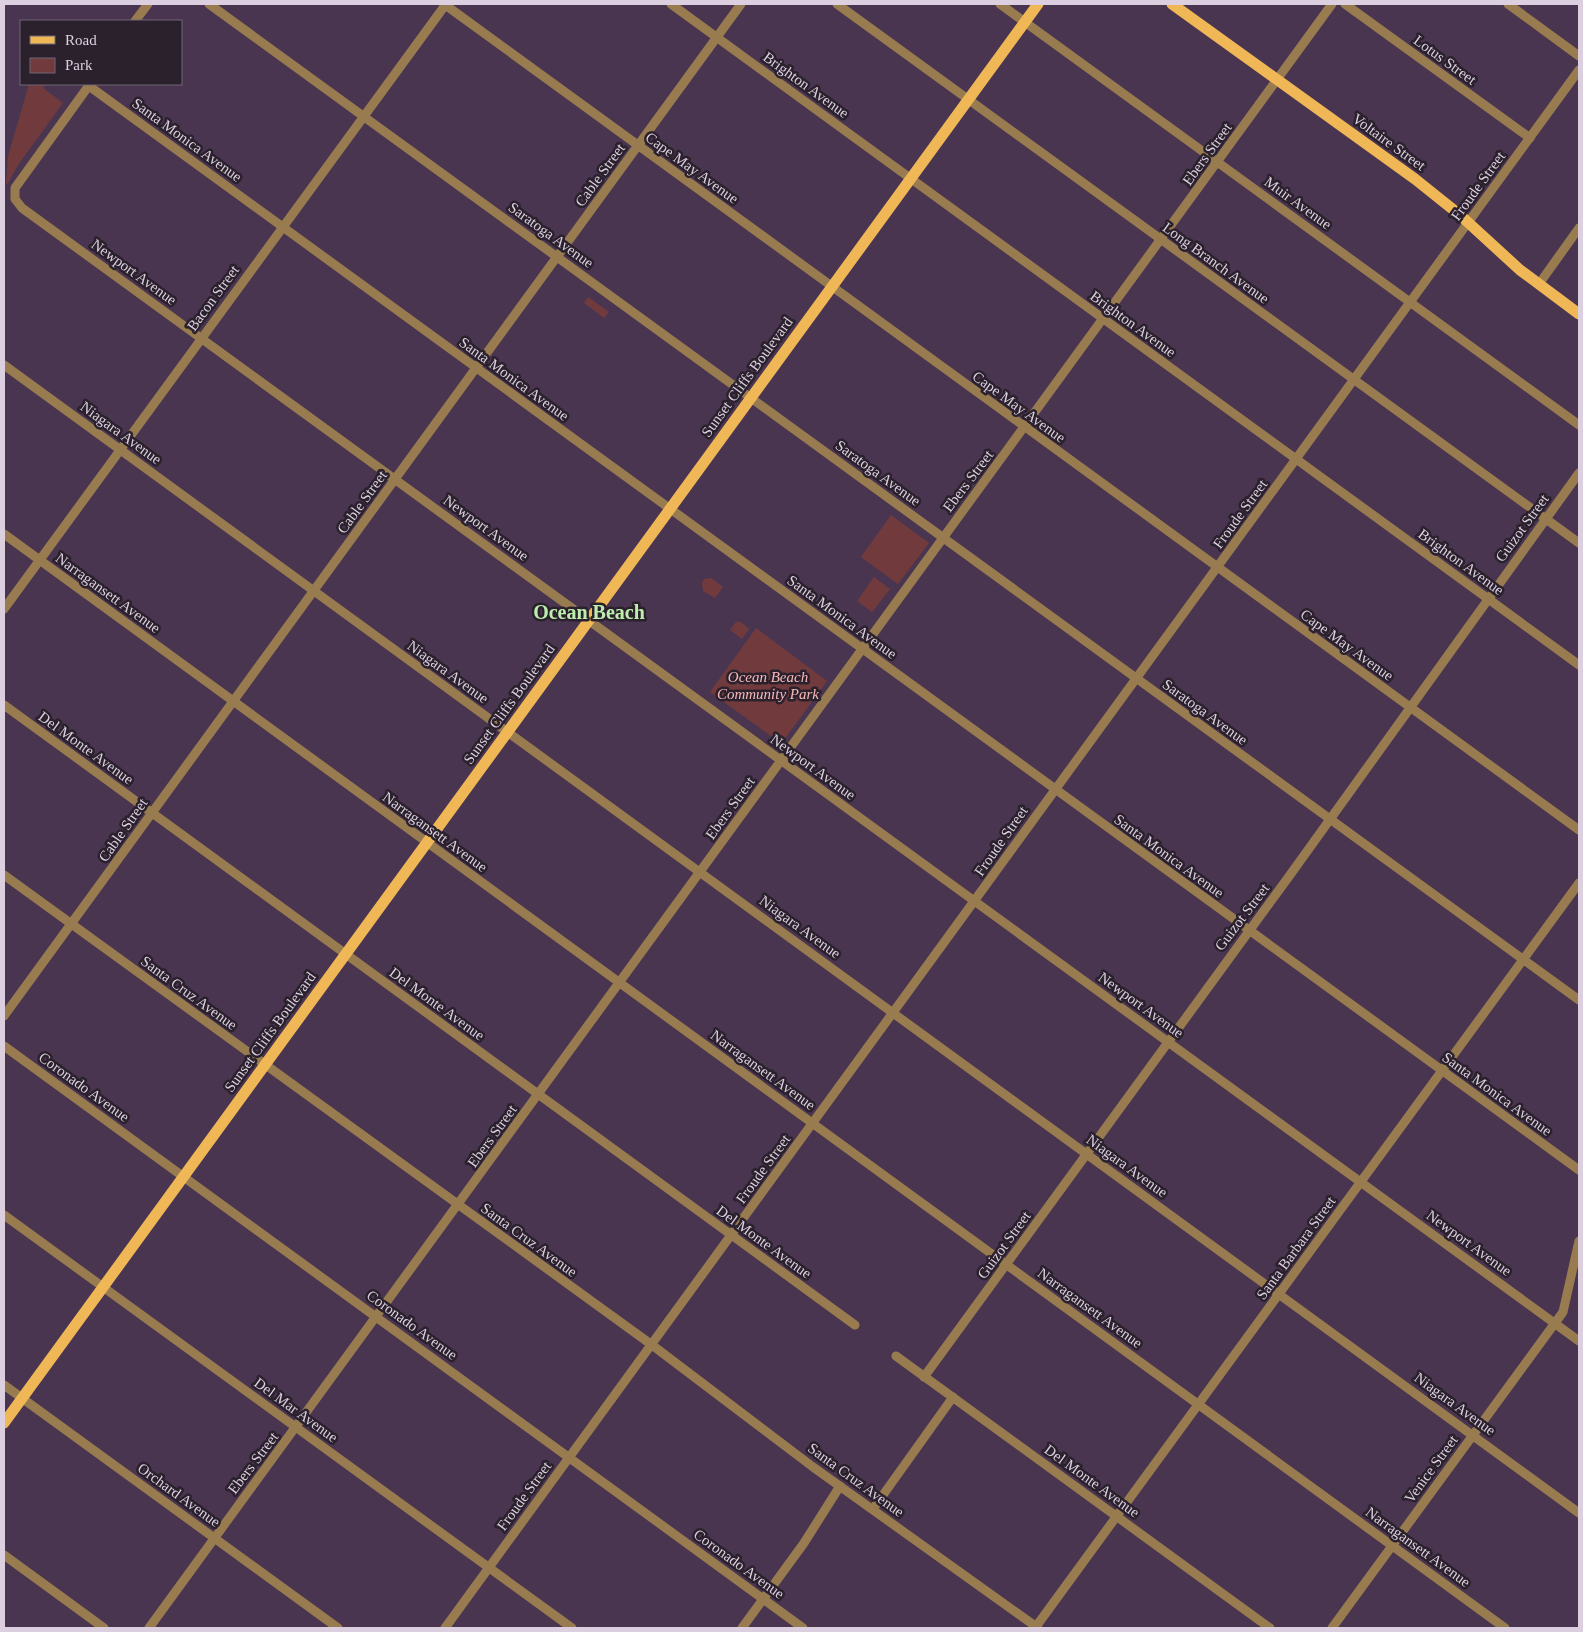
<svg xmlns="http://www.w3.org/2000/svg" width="1583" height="1632" viewBox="0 0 1583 1632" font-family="'Times New Roman',serif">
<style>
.green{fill:#713b3d}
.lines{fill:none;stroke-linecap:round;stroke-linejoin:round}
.minor{stroke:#987c50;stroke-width:9}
.major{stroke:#f0b756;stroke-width:11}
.labels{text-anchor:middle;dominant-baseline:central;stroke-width:5;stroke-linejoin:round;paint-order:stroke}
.street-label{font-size:15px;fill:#dcd0e0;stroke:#2a212d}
.park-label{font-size:15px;font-style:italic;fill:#f9b9b9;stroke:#2a212d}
.district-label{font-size:20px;font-weight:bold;fill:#bdeeae;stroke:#2a212d}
</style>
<rect width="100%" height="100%" fill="#4a3550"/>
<!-- green -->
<g class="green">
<path d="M 29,84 L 46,84 L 43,88 L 63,103 L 18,165 L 8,183 L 6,184 L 8,156 Z"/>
<path d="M 588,297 L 609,312 L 604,318 L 584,303 Z"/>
<path d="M 891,515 L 929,543 L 898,584 L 861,557 Z"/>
<path d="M 874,577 L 890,589 L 872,612 L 857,601 Z"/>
<path d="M 711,578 L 723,587 L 715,598 L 703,591 L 702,583 L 704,579 Z"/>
<path d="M 736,622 L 741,622 L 749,629 L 742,639 L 730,630 Z"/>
<path d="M 756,628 L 827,681 L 784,740 L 778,741 L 710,692 Z"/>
</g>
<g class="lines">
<!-- minor -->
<g class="minor">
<path d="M 209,4 L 1579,1000"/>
<path d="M 444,4 L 1579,830"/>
<path d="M 671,4 L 1579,665"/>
<path d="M 837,4 L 1579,543"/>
<path d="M 1000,4 L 1579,425"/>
<path d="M 1345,4 L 1530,138"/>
<path d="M 1508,4 L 1579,56"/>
<path d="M 135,21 L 148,4"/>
<path d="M 90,84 L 15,188 L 15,199 L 22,208 L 1579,1341"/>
<path d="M 89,86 L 1579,1170"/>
<path d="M 1539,284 L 1579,228"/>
<path d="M 4,365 L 1579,1513"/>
<path d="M 4,534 L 1505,1628"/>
<path d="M 4,609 L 446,4"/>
<path d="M 4,705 L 855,1325"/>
<path d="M 4,875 L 652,1345 L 813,1467 L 1038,1628"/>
<path d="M 4,1016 L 741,4"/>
<path d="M 4,1046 L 803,1628"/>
<path d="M 4,1215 L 572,1628"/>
<path d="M 896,1356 L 1270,1628"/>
<path d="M 924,1377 L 1290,875 L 1579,473"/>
<path d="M 4,1385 L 338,1628"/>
<path d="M 873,1509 L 953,1397"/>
<path d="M 4,1555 L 104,1628"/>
<path d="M 149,1628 L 1332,4"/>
<path d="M 445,1628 L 1579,70"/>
<path d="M 742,1628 L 804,1543 L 840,1486"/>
<path d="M 1035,1628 L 1579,883"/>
<path d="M 1332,1628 L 1563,1312 L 1579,1241"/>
</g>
<!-- major -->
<g class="major">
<path d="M 1172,4 L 1415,179 L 1460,215 L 1520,270 L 1579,314"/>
<path d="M 4,1423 L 1038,4"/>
</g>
</g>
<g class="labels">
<!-- street labels -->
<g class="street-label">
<text transform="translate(1445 60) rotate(36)">Lotus Street</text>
<text transform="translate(806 85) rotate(36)">Brighton Avenue</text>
<text transform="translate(187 140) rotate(36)">Santa Monica Avenue</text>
<text transform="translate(1389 142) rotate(36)">Voltaire Street</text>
<text transform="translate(1207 154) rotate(-54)">Ebers Street</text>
<text transform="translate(692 168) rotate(36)">Cape May Avenue</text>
<text transform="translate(600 175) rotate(-54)">Cable Street</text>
<text transform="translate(1478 186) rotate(-54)">Froude Street</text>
<text transform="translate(1298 203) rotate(36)">Muir Avenue</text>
<text transform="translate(551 235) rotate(36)">Saratoga Avenue</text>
<text transform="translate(1216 263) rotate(36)">Long Branch Avenue</text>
<text transform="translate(134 272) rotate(36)">Newport Avenue</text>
<text transform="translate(213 298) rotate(-54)">Bacon Street</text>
<text transform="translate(1133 324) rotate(36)">Brighton Avenue</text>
<text transform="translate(747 377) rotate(-54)">Sunset Cliffs Boulevard</text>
<text transform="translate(514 379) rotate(36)">Santa Monica Avenue</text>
<text transform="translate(1019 407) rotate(36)">Cape May Avenue</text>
<text transform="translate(121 433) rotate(36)">Niagara Avenue</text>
<text transform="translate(878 473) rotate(36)">Saratoga Avenue</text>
<text transform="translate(968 481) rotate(-53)">Ebers Street</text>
<text transform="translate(362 502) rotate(-54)">Cable Street</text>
<text transform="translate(1240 514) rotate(-54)">Froude Street</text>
<text transform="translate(486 528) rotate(36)">Newport Avenue</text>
<text transform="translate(1522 528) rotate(-54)">Guizot Street</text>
<text transform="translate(1461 562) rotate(36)">Brighton Avenue</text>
<text transform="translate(108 593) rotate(36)">Narragansett Avenue</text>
<text transform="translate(842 617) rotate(36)">Santa Monica Avenue</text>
<text transform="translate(1347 645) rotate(36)">Cape May Avenue</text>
<text transform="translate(448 672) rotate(36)">Niagara Avenue</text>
<text transform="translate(509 704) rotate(-54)">Sunset Cliffs Boulevard</text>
<text transform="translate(1205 712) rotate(36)">Saratoga Avenue</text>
<text transform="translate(86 748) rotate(36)">Del Monte Avenue</text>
<text transform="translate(813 767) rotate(36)">Newport Avenue</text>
<text transform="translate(730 808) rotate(-54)">Ebers Street</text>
<text transform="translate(123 830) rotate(-55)">Cable Street</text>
<text transform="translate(435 832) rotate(36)">Narragansett Avenue</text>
<text transform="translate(1001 841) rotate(-55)">Froude Street</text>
<text transform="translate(1169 856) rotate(36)">Santa Monica Avenue</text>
<text transform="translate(1242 917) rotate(-53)">Guizot Street</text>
<text transform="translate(800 927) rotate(36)">Niagara Avenue</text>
<text transform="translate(189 993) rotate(36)">Santa Cruz Avenue</text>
<text transform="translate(437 1004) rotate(36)">Del Monte Avenue</text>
<text transform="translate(1141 1005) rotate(36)">Newport Avenue</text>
<text transform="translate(270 1032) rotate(-54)">Sunset Cliffs Boulevard</text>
<text transform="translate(763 1070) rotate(36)">Narragansett Avenue</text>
<text transform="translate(84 1087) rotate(36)">Coronado Avenue</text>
<text transform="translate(1497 1094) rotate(36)">Santa Monica Avenue</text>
<text transform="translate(492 1136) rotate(-54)">Ebers Street</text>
<text transform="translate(1127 1166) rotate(36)">Niagara Avenue</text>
<text transform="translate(763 1169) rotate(-54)">Froude Street</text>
<text transform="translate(529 1240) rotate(36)">Santa Cruz Avenue</text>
<text transform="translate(764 1242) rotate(36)">Del Monte Avenue</text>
<text transform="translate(1469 1243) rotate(36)">Newport Avenue</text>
<text transform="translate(1004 1245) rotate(-54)">Guizot Street</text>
<text transform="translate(1296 1248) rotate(-54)">Santa Barbara Street</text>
<text transform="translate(1090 1308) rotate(36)">Narragansett Avenue</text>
<text transform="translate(412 1325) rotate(36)">Coronado Avenue</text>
<text transform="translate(1455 1404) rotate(36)">Niagara Avenue</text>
<text transform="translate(296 1410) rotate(36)">Del Mar Avenue</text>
<text transform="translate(253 1463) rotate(-53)">Ebers Street</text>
<text transform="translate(1431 1469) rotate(-54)">Venice Street</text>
<text transform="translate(856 1480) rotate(36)">Santa Cruz Avenue</text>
<text transform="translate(1092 1481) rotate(36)">Del Monte Avenue</text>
<text transform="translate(179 1495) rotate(36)">Orchard Avenue</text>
<text transform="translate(524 1496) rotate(-54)">Froude Street</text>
<text transform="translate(1418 1547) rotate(36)">Narragansett Avenue</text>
<text transform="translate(739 1564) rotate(36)">Coronado Avenue</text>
</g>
<!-- park labels -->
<g class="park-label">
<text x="768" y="677">Ocean Beach<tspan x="768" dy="17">Community Park</tspan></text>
</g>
<!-- district labels -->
<g class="district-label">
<text x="589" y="612">Ocean Beach</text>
</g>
</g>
<!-- border -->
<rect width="1583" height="1632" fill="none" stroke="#dcd0e0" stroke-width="10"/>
<!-- legend -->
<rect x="20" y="20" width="162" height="65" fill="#2a212d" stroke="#716775"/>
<rect x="30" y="36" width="25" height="8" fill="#f0b756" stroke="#716775"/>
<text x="65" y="45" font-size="15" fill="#dcd0e0">Road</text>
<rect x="30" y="58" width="25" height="15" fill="#713b3d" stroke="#716775"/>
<text x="65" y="70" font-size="15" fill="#dcd0e0">Park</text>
</svg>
